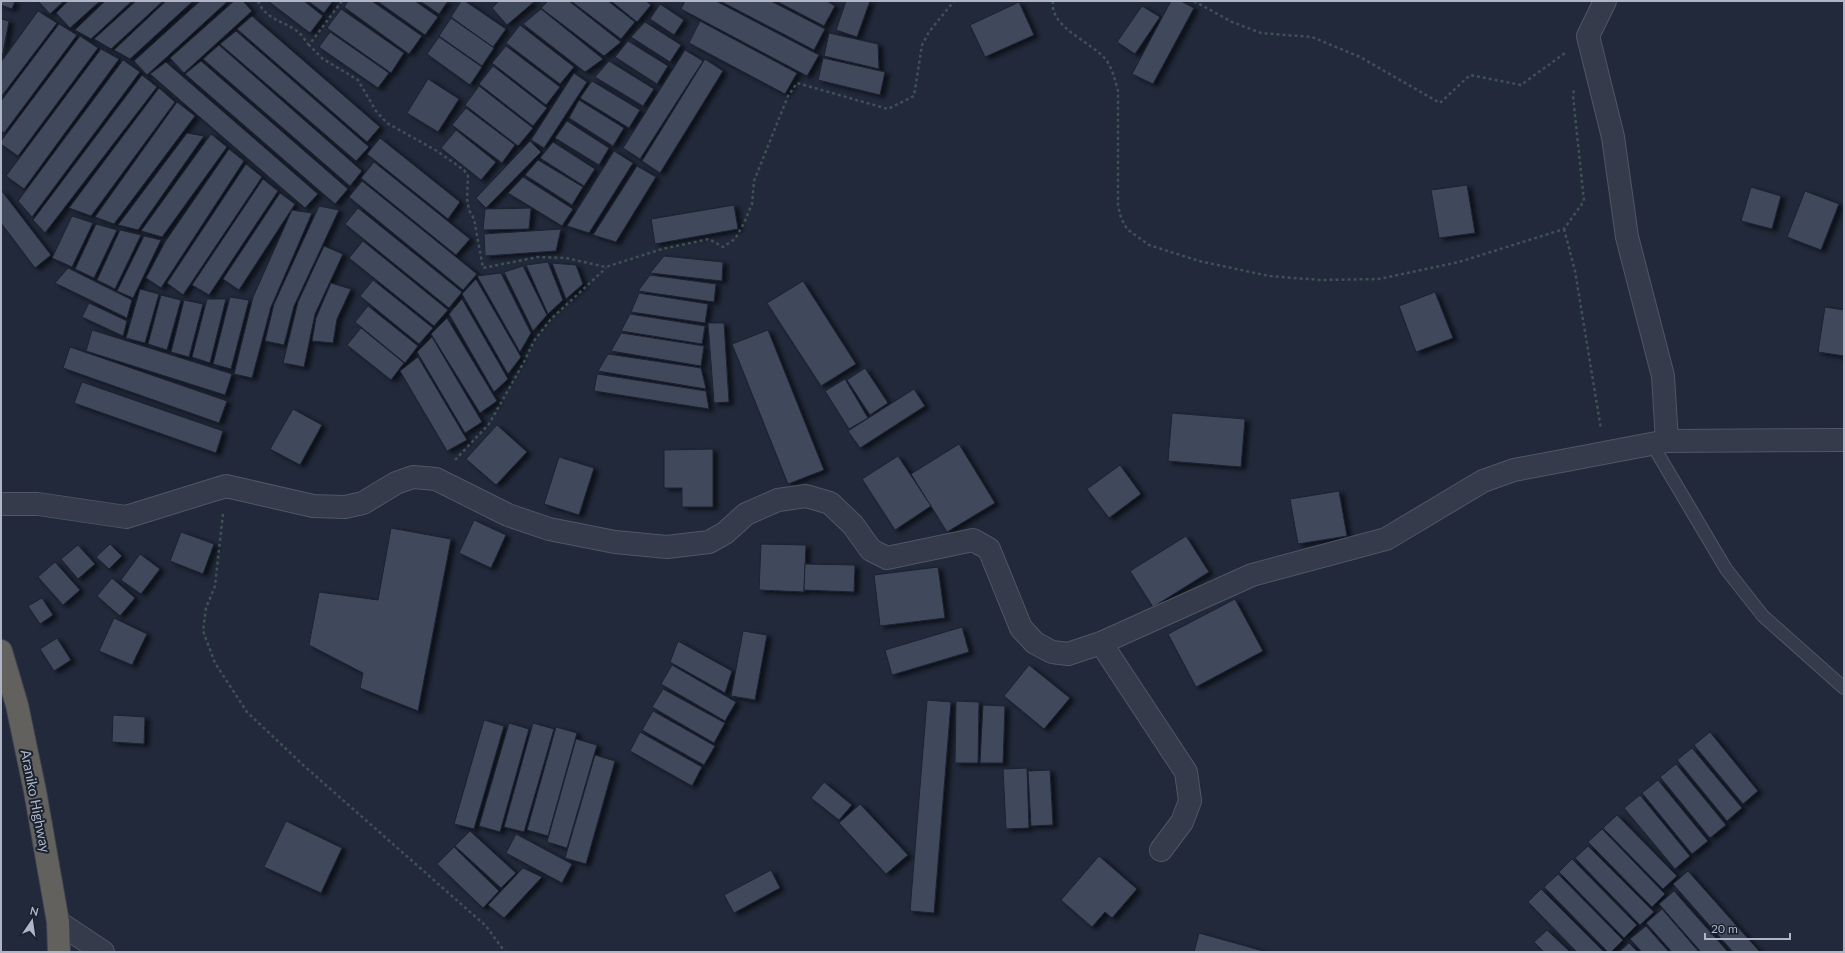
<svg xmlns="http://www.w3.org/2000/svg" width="1845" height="953" viewBox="0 0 1845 953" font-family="Lato,sans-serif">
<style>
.building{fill:#40485c;stroke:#1c2231;filter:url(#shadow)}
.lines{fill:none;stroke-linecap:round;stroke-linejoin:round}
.service-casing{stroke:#505665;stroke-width:14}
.minor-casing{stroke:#505665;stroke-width:24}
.trunk-casing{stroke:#3d4352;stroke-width:24}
.path{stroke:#3e5155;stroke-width:2.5;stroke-dasharray:3 3;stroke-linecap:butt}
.service{stroke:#353b4a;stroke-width:12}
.minor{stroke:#353b4a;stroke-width:22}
.trunk{stroke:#62615e;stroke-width:22}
.labels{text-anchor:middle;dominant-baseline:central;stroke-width:4;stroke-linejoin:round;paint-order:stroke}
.street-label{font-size:14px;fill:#b0b6c6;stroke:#1a212f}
</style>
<defs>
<filter id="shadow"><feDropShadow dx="4.5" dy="2.5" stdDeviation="2" flood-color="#0009"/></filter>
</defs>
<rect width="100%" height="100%" fill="#21293a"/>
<!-- building -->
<g class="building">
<path d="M 1,1 L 15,1 L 12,9 L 1,5 Z"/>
<path d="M 38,1 L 64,1 L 50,14 Z"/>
<path d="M 68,1 L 100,1 L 70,28 L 56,13 Z"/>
<path d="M 105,1 L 132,1 L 91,39 L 75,30 Z"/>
<path d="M 136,1 L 163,1 L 111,49 L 94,39 Z"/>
<path d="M 166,1 L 193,1 L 130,59 L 114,50 Z"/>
<path d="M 200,1 L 228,1 L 147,75 L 134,61 Z"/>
<path d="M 234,1 L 243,1 L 252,11 L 184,73 L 170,58 Z"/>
<path d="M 268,1 L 304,1 L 323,16 L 310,33 Z"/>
<path d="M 308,1 L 333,1 L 324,13 Z"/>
<path d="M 348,1 L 372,1 L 422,36 L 409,54 L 344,7 Z"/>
<path d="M 377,1 L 415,1 L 438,17 L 425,35 Z"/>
<path d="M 420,1 L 448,1 L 439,14 Z"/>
<path d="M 461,1 L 465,1 L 506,29 L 493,47 L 451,17 Z"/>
<path d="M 499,1 L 535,1 L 507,25 L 492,8 Z"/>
<path d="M 548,1 L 569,1 L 621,42 L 604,56 L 541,8 Z"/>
<path d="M 571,1 L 608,1 L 635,22 L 621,39 Z"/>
<path d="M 611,1 L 646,1 L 651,5 L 637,22 Z"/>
<path d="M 685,1 L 716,1 L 819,55 L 807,76 L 681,9 Z"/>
<path d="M 720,1 L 771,1 L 825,29 L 814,50 Z"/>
<path d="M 776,1 L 827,1 L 835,6 L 824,26 Z"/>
<path d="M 846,1 L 870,1 L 857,37 L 836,30 Z"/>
<path d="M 1171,1 L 1181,1 L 1194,8 L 1153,84 L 1132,74 Z"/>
<path d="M 1019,2 L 1034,35 L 985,57 L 970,25 Z"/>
<path d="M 660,4 L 684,20 L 674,35 L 650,19 Z"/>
<path d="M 1142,6 L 1160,17 L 1135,54 L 1117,42 Z"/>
<path d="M 341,9 L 404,53 L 391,73 L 327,28 Z"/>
<path d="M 541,9 L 603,59 L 585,72 L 523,24 Z"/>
<path d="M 38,11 L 57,23 L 1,97 L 1,62 Z"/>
<path d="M 252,16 L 380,127 L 367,142 L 237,29 Z"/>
<path d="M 451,18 L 494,48 L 482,66 L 439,36 Z"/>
<path d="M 1,19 L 9,21 L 2,58 L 1,58 Z"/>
<path d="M 700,21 L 797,73 L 785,94 L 689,43 Z"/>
<path d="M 645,22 L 681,45 L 670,62 L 631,37 Z"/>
<path d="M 59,24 L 77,35 L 4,133 L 1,131 L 1,101 Z"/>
<path d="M 520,25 L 574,67 L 560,84 L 506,43 Z"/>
<path d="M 236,31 L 369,147 L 356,161 L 220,44 Z"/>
<path d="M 330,32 L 389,73 L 378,88 L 319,47 Z"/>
<path d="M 829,33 L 878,44 L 879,69 L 824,56 Z"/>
<path d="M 80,36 L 98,48 L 18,156 L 1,144 L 1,141 Z"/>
<path d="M 439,37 L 482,67 L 470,85 L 427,54 Z"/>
<path d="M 628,41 L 668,66 L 657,84 L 615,57 Z"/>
<path d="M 219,45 L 362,171 L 350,186 L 203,59 Z"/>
<path d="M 506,46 L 560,87 L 546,105 L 492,63 Z"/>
<path d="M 101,49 L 119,59 L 24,189 L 6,176 Z"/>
<path d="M 685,50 L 703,61 L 640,159 L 623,148 Z"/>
<path d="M 823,58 L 885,72 L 880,95 L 818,80 Z"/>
<path d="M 705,59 L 723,71 L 660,173 L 642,161 Z"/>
<path d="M 123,60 L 140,72 L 32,217 L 18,201 Z"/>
<path d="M 201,61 L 348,189 L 335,204 L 185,74 Z"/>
<path d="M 609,61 L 654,89 L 643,106 L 595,77 Z"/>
<path d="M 166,62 L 318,194 L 305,208 L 150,74 Z"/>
<path d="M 493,66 L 547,108 L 533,126 L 479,84 Z"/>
<path d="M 574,73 L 587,82 L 544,148 L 531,140 Z"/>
<path d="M 142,75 L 157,87 L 45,233 L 33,220 Z"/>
<path d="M 428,79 L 459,99 L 438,132 L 407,113 Z"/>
<path d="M 592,81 L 640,110 L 629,128 L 580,98 Z"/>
<path d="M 479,86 L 533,128 L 518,146 L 465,105 Z"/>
<path d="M 159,88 L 175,102 L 91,216 L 69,208 Z"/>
<path d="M 579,100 L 624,128 L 613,146 L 569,118 Z"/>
<path d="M 177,102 L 195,116 L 114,224 L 95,217 Z"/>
<path d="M 466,108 L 515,145 L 502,163 L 452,125 Z"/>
<path d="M 567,121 L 609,148 L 599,165 L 555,138 Z"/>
<path d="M 456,130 L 496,162 L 481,180 L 441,148 Z"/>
<path d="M 187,133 L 204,136 L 138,230 L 118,225 Z"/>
<path d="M 211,134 L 227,147 L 162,237 L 141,231 Z"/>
<path d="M 380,138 L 460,202 L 448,219 L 367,154 Z"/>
<path d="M 530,141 L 541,152 L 486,208 L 476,198 Z"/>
<path d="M 553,142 L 595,169 L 584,186 L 540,158 Z"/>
<path d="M 229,149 L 244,161 L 161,288 L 146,278 L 165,242 Z"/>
<path d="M 614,151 L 633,163 L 589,233 L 567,226 Z"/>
<path d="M 538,160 L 583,187 L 572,205 L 525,175 Z"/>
<path d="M 374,162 L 470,239 L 456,255 L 361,178 Z"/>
<path d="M 246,164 L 262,177 L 183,295 L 167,283 Z"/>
<path d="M 637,166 L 656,177 L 616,242 L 593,235 Z"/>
<path d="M 523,177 L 573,209 L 562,226 L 508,193 Z"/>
<path d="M 263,179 L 278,191 L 209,295 L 192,285 Z"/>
<path d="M 362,181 L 477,274 L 463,290 L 349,197 Z"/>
<path d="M 1467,185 L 1475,233 L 1439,238 L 1431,190 Z"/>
<path d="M 1751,187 L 1781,196 L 1772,229 L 1741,221 Z"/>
<path d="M 1,190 L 51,255 L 35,268 L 1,223 Z"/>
<path d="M 1805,191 L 1839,204 L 1821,250 L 1787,237 Z"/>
<path d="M 280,193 L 295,204 L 239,290 L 223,279 Z"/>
<path d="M 734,205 L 738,229 L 655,244 L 651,219 Z"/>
<path d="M 319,206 L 339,210 L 294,306 L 284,345 L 265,341 L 274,304 Z"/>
<path d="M 358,208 L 462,292 L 449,308 L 345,224 Z"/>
<path d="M 531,208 L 529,229 L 483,230 L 485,209 Z"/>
<path d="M 292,210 L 312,213 L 271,307 L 252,378 L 234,374 L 253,297 Z"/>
<path d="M 72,216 L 93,223 L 72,267 L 52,258 Z"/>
<path d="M 96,224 L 117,230 L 94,278 L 75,269 Z"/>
<path d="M 561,229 L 556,251 L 485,256 L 484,234 Z"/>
<path d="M 120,230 L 141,235 L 115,289 L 97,280 Z"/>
<path d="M 144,236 L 161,240 L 133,298 L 117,291 Z"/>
<path d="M 363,241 L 448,310 L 434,326 L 349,258 Z"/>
<path d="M 324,246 L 343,254 L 315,314 L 304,367 L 283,363 L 298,302 Z"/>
<path d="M 664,256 L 723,262 L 722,281 L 650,273 Z"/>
<path d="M 548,262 L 563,300 L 548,314 L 526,265 Z"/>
<path d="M 552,263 L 576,265 L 583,284 L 566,299 Z"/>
<path d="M 523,266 L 547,315 L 533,331 L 504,272 Z"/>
<path d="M 68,268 L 132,300 L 127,318 L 55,283 Z"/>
<path d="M 501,273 L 531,333 L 520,352 L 477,276 Z"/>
<path d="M 650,275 L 716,284 L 714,302 L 638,291 Z"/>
<path d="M 476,279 L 521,357 L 508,374 L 462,294 Z"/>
<path d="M 373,280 L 433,328 L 419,344 L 360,296 Z"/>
<path d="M 803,281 L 856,364 L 821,386 L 767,303 Z"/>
<path d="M 331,283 L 351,289 L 337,319 L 333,343 L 312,341 L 316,318 Z"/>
<path d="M 140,289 L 159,294 L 145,343 L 126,338 Z"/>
<path d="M 1435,292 L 1453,338 L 1416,352 L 1399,306 Z"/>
<path d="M 639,293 L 708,304 L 705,323 L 631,312 Z"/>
<path d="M 161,295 L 181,300 L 167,350 L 148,344 Z"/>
<path d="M 230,297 L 249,300 L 231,369 L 213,364 Z"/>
<path d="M 207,299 L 226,299 L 210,363 L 192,357 Z"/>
<path d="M 462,299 L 508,379 L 494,392 L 449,314 Z"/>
<path d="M 184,300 L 203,304 L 189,357 L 171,352 Z"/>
<path d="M 89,303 L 127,321 L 123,336 L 82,317 Z"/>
<path d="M 368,306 L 418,346 L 405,363 L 355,322 Z"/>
<path d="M 1825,307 L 1844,310 L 1844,356 L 1818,352 Z"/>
<path d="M 630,314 L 705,326 L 702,344 L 621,331 Z"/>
<path d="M 447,318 L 497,401 L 480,413 L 431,334 Z"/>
<path d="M 708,323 L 724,323 L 729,402 L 714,403 Z"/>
<path d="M 361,328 L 404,363 L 391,380 L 347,345 Z"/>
<path d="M 92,330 L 232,374 L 225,395 L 86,351 Z"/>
<path d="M 768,330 L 824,470 L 788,484 L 732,344 Z"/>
<path d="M 621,333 L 704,346 L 701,366 L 611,351 Z"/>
<path d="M 432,337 L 482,422 L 465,433 L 417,352 Z"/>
<path d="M 70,347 L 227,401 L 219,423 L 63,368 Z"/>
<path d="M 608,354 L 701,368 L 706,389 L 598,371 Z"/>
<path d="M 418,357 L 467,440 L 447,451 L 400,371 Z"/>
<path d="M 865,368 L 888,403 L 870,415 L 847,380 Z"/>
<path d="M 597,374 L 706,391 L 709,409 L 594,391 Z"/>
<path d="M 845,379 L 868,418 L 849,429 L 825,391 Z"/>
<path d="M 82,382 L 223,431 L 216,453 L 74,403 Z"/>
<path d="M 914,389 L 925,406 L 860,448 L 848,431 Z"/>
<path d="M 293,409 L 322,425 L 300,465 L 270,449 Z"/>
<path d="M 1172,413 L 1245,419 L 1241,467 L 1168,461 Z"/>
<path d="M 497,425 L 527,452 L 496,485 L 466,459 Z"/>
<path d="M 959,444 L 995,503 L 947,532 L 911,474 Z"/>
<path d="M 713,449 L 713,507 L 682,507 L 682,488 L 664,488 L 664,450 Z"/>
<path d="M 898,456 L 931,506 L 895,530 L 862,479 Z"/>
<path d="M 559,457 L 594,468 L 579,515 L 544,504 Z"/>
<path d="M 1120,465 L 1141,494 L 1109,518 L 1087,489 Z"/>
<path d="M 1339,491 L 1347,536 L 1298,544 L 1290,499 Z"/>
<path d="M 474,520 L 506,535 L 491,568 L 459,553 Z"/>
<path d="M 391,528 L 451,539 L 418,711 L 360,688 L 363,673 L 309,645 L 319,592 L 378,600 Z"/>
<path d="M 181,532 L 214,544 L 203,574 L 170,561 Z"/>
<path d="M 1186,536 L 1209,572 L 1153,607 L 1130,571 Z"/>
<path d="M 110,544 L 122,556 L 109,569 L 96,557 Z"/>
<path d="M 761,544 L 806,545 L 804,592 L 759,590 Z"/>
<path d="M 78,545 L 95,564 L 78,579 L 61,559 Z"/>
<path d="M 140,554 L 160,569 L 141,594 L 121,580 Z"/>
<path d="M 55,562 L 80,590 L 63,605 L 38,577 Z"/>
<path d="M 805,564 L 855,565 L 854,592 L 804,590 Z"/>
<path d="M 938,567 L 945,618 L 880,626 L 874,575 Z"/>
<path d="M 112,578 L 135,598 L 120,616 L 97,596 Z"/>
<path d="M 42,598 L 53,615 L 40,624 L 28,606 Z"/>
<path d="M 1235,599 L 1263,651 L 1196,687 L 1168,634 Z"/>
<path d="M 114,618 L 147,634 L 132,665 L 99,651 Z"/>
<path d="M 962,627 L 969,652 L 892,675 L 885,650 Z"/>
<path d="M 743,631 L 767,635 L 755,700 L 731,696 Z"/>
<path d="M 57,638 L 71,660 L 54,671 L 40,649 Z"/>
<path d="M 678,641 L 732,671 L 725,693 L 670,662 Z"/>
<path d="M 672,665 L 736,702 L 725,721 L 661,684 Z"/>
<path d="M 1029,665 L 1070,698 L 1044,729 L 1004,696 Z"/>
<path d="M 663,689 L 725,723 L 714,743 L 652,707 Z"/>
<path d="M 927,700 L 951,702 L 934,913 L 910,911 Z"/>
<path d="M 956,701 L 979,702 L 978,763 L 955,763 Z"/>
<path d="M 983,705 L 1005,706 L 1003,763 L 980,763 Z"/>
<path d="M 653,711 L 715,746 L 704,765 L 642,730 Z"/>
<path d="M 113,715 L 145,717 L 144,744 L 112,742 Z"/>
<path d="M 484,720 L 504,726 L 474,829 L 454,824 Z"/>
<path d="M 509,723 L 529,729 L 500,832 L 479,826 Z"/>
<path d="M 533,723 L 554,729 L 524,832 L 504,827 Z"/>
<path d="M 556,727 L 577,733 L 548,836 L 527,830 Z"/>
<path d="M 640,732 L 702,767 L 692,786 L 630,751 Z"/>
<path d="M 1710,732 L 1758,791 L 1743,804 L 1694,745 Z"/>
<path d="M 576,739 L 597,745 L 567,848 L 547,842 Z"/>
<path d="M 1692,748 L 1742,808 L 1727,821 L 1677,760 Z"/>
<path d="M 595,755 L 615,761 L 586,864 L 565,858 Z"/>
<path d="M 1676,764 L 1726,825 L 1710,838 L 1660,777 Z"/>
<path d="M 1027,768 L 1029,828 L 1006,829 L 1003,769 Z"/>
<path d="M 1050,770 L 1053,825 L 1031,826 L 1028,771 Z"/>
<path d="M 1658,780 L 1708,841 L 1692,854 L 1642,793 Z"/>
<path d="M 824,782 L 852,805 L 839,820 L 811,798 Z"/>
<path d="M 1640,795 L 1690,856 L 1675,869 L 1624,808 Z"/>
<path d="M 860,804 L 908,855 L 886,874 L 839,823 Z"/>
<path d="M 1617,815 L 1677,876 L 1663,889 L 1603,828 Z"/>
<path d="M 286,821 L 342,848 L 321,893 L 264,867 Z"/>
<path d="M 1602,829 L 1665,894 L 1652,907 L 1588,842 Z"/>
<path d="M 470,831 L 516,873 L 501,888 L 455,846 Z"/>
<path d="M 516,834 L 572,864 L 562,883 L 506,853 Z"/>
<path d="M 1588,846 L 1654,912 L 1640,925 L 1575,858 Z"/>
<path d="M 454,847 L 499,891 L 483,908 L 437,864 Z"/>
<path d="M 1099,856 L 1137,889 L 1112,918 L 1105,912 L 1092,927 L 1061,900 Z"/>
<path d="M 1572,859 L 1637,925 L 1624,938 L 1559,872 Z"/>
<path d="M 523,868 L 542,877 L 504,918 L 488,905 Z"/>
<path d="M 771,870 L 780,888 L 734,913 L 724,895 Z"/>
<path d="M 1688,871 L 1760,952 L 1733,952 L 1673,884 Z"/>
<path d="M 1558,874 L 1623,940 L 1611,952 L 1608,952 L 1544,887 Z"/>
<path d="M 1541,889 L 1604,952 L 1577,952 L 1528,902 Z"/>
<path d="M 1674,891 L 1728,952 L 1701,952 L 1659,904 Z"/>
<path d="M 1662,909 L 1699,952 L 1672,952 L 1646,923 Z"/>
<path d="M 1646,926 L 1669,952 L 1642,952 L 1630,939 Z"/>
<path d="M 1547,930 L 1570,952 L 1544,952 L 1534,942 Z"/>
<path d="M 1199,933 L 1267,952 L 1194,952 Z"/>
<path d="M 1629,943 L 1638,952 L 1619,952 Z"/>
</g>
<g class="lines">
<!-- service casing -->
<g class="service-casing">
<path id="service" d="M 1652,444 L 1726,569 L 1763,616 L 1844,688"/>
</g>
<!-- minor casing -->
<g class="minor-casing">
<g id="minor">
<path d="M 1605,1 L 1588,36 L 1613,137 L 1627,237 L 1663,376 L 1667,441"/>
<path d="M 1,504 L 38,504 L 126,517 L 226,486 L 313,506 L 345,507 L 363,503 L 396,483 L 413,477 L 436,479 L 508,515 L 549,529 L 615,542 L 667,547 L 709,542 L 725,533 L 746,514 L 778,500 L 806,496 L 830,503 L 853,525 L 871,550 L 887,558 L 973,540 L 989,549 L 1021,628 L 1035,643 L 1052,652 L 1068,654 L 1101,643 L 1252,575 L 1386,539 L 1483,481 L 1514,470 L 1667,441 L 1844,440"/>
<path d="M 1101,643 L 1186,772 L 1190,801 L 1182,822 L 1161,850"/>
<path d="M 58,922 L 103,952"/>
</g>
</g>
<!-- trunk casing -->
<g class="trunk-casing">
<path id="trunk" d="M 1,651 L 17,705 L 35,791 L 58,922 L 59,952"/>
</g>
<!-- path -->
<g class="path">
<path d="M 258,1 C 265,19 283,21 297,31 C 302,34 305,41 309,45"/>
<path d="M 342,1 L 309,45 L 323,59 L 358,80 L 376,111 L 387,123 L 437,151 L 464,170 L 468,176 L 467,199 L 469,210 L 474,219 L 483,268 L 538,257 L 566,258 L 606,267 L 662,249 L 709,239 L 723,247 L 735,239 L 744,223 L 752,204 L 754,181 L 788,96 L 797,83 L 888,109 L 914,96 L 922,45 L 929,32 L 954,1"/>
<path d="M 1053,1 C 1049,28 1093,42 1107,61 C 1113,71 1115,80 1118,91 L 1118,205 L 1121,218 L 1127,229 L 1149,245 L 1199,261 L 1269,276 L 1320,280 L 1379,279 L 1459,262 L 1564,229 L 1584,201 L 1573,96 L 1574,90"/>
<path d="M 1194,1 L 1232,22 L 1261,33 L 1312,37 L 1360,57 L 1440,103 L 1470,75 L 1521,85 L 1565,53"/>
<path d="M 1564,229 L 1575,271 L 1601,429"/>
<path d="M 455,460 L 489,424 L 524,362 L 534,341 L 551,319 L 606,268"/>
<path d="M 223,514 L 215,586 L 206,608 L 203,631 L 215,663 L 247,712 L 302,764 L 486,926 L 505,952"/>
</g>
<!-- service -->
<use href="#service" class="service"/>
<!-- minor -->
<use href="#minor" class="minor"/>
<!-- trunk -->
<use href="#trunk" class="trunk"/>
</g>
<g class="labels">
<!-- street labels -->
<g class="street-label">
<text transform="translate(36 801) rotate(79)">Araniko Highway</text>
</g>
</g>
<!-- border -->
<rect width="1845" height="953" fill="none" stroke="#b0b6c6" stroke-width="4"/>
<!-- north arrow -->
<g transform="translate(32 921) rotate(13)" stroke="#1a212f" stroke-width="3" paint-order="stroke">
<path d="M0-3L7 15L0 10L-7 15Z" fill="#b0b6c6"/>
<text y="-6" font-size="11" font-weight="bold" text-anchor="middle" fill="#b0b6c6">N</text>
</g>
<!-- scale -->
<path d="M1705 933v6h85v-6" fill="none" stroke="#b0b6c6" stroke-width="2"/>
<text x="1711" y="933" font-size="12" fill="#b0b6c6" stroke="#1a212f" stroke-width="3" paint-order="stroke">20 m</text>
</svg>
